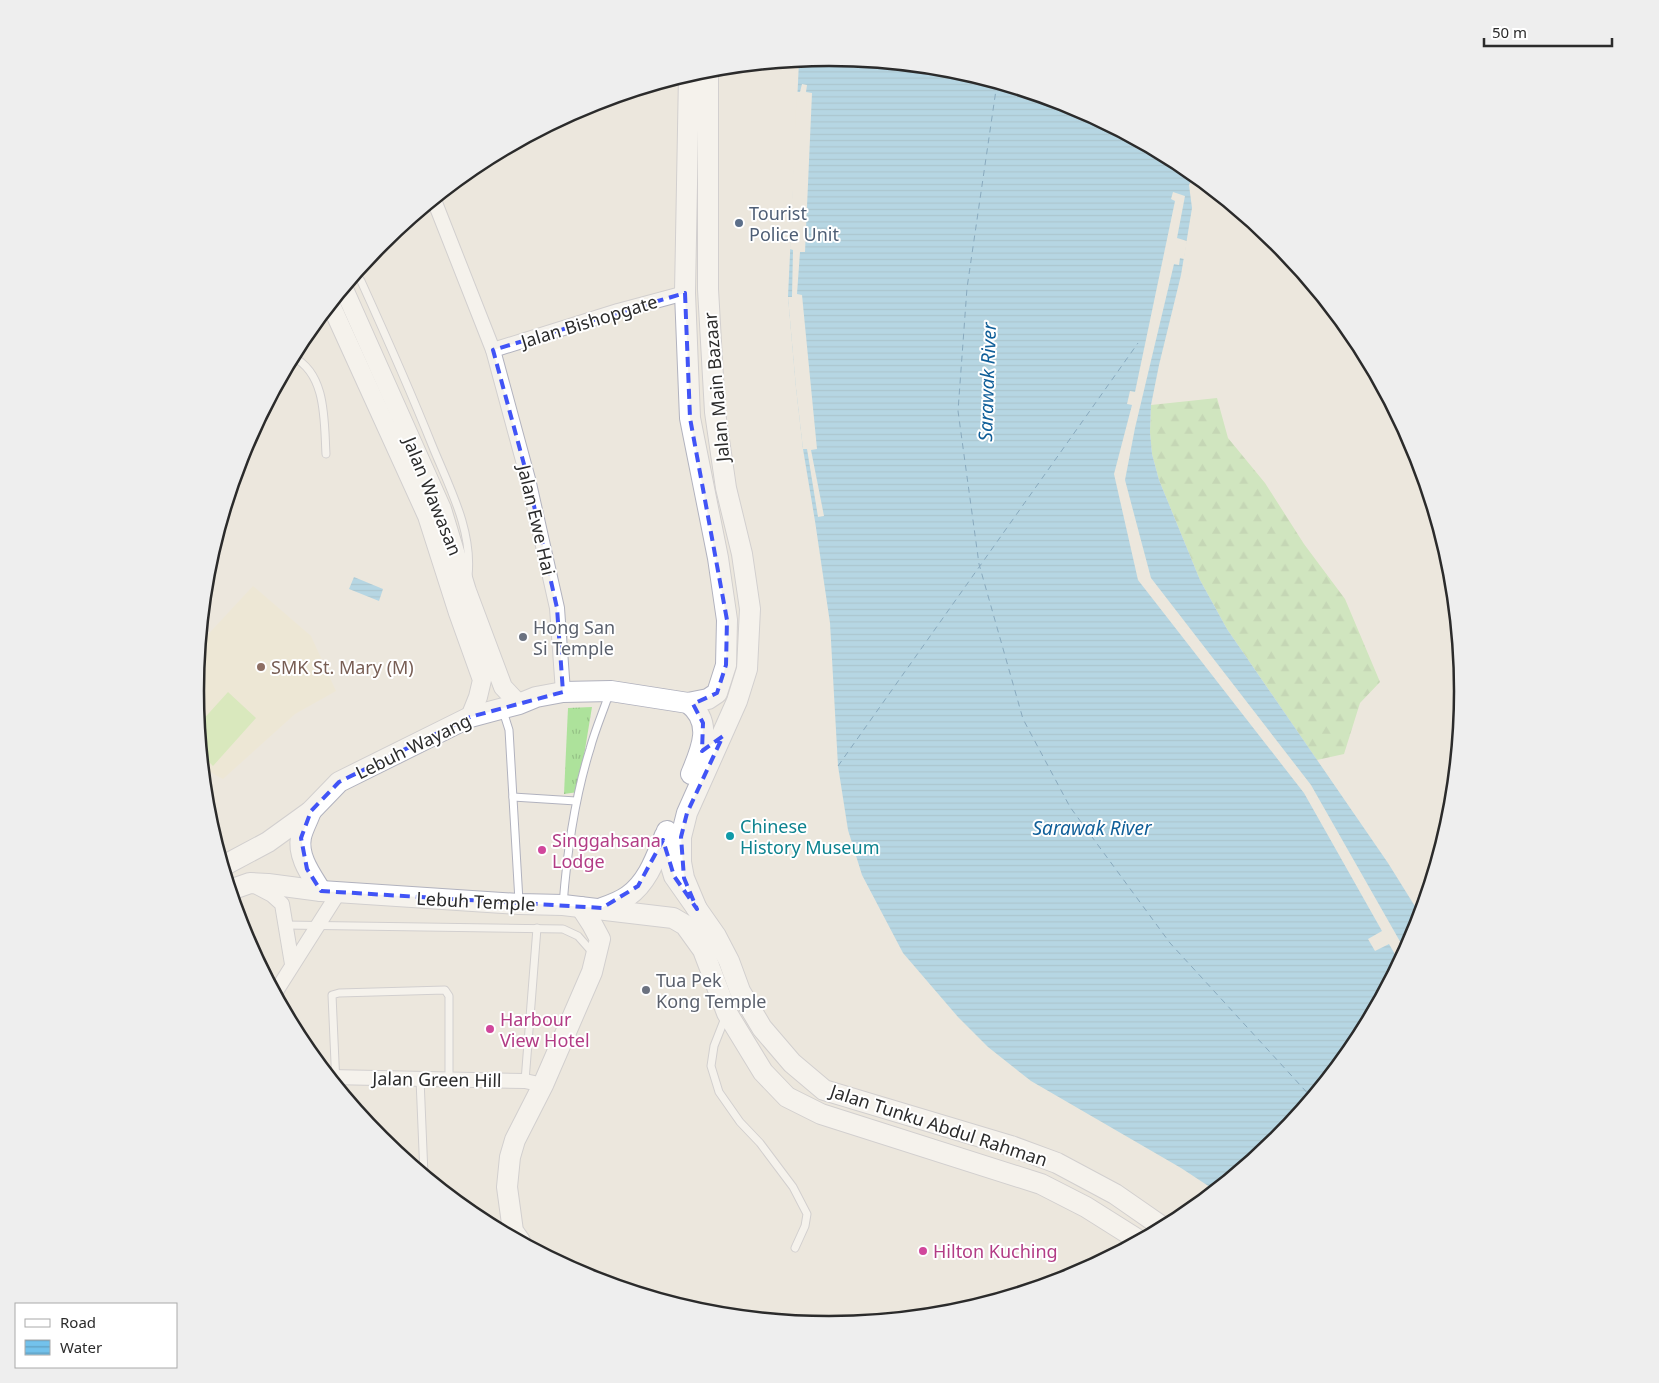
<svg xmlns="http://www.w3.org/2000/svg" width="1659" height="1383" viewBox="0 0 1659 1383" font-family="'Noto Sans',sans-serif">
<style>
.education{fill:#eee6cd}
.forest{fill:url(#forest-firs)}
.park{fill:url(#park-tufts)}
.pitch{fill:#c0e997}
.water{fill:url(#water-rules)}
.pier{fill:#ece7dd}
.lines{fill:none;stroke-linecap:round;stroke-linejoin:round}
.ferry{stroke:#105f99;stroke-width:1;stroke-dasharray:6 5;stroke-linecap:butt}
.service-casing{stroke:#b1b2be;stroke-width:9}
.minor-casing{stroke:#b1b2be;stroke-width:16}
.tertiary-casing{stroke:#b1b2be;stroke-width:20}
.secondary-casing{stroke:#b1b2be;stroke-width:22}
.service{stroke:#fff;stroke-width:7}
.minor{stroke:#fff;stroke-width:14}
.tertiary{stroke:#fff;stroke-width:18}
.secondary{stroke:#fff;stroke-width:20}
.marked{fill:none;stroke:#4154f6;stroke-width:4;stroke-dasharray:10 6;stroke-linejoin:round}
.service-dot{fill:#5c6f8a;stroke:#fff;stroke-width:2}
.worship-dot{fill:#6b7280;stroke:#fff;stroke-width:2}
.education-dot{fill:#8d6e63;stroke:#fff;stroke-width:2}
.culture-dot{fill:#0f9aa8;stroke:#fff;stroke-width:2}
.hotel-dot{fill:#d1479c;stroke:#fff;stroke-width:2}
.labels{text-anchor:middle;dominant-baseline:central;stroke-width:4;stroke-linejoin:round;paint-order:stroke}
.service-label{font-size:18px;fill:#4e5e75;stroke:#fff;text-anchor:start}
.street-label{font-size:18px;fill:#2b2b2b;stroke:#fff}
.worship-label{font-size:18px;fill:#5b616d;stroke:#fff;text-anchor:start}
.education-label{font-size:18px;fill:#785e54;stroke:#fff;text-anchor:start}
.culture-label{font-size:18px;fill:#0d838f;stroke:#fff;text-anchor:start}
.hotel-label{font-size:18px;fill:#b23c85;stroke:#fff;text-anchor:start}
.water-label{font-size:19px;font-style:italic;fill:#105f99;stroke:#fff}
.rim{fill:none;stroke:#2b2b2b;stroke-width:2.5}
</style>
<defs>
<pattern id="forest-firs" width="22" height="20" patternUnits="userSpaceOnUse" patternTransform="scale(1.25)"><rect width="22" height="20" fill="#ade29b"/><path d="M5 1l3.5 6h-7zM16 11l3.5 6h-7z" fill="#95c286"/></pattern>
<pattern id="park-tufts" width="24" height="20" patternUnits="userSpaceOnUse" patternTransform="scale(1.25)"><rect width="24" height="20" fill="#ade29b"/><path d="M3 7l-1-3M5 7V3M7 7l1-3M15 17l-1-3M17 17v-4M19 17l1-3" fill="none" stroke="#95c286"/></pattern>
<pattern id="water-rules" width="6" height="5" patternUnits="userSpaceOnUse" patternTransform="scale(1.25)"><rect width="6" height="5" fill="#73c2ec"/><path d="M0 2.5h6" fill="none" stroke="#5f9ebf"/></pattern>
</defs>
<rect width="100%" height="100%" fill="#ece7dd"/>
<!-- education -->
<path class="education" d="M 253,586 L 311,636 L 336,691 L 295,714 L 223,779 L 203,768 L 196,691 L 200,643 Z"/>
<!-- forest -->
<path class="forest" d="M 1217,398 L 1228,438 L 1265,483 L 1304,544 L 1345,599 L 1380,682 L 1360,703 L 1344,754 L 1317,760 L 1227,629 L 1200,580 L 1159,480 L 1152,454 L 1150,432 L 1151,405 Z"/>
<!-- park -->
<path class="park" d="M 592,707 L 578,792 L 564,794 L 568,708 Z"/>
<!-- pitch -->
<path class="pitch" d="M 228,692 L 256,718 L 213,766 L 202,755 L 199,724 Z"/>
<!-- water -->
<g class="water">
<path d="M 830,58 L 953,70 L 1072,106 L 1182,165 L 1194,175 L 1189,185 L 1192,208 L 1181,275 L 1159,365 L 1151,405 L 1150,432 L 1152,454 L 1159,480 L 1200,580 L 1227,629 L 1388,863 L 1421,916 L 1415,934 L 1356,1044 L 1278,1140 L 1216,1191 L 1181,1168 L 1031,1081 L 988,1047 L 958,1017 L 903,953 L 862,875 L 848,830 L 838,766 L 830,623 L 815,521 L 803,449 L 796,388 L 788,297 L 799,61 Z"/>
<path d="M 354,577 L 383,589 L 379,601 L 349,589 Z"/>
</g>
<!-- pier -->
<g class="pier">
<path d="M 802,84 L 807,85 L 806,92 L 812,93 L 805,252 L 800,252 L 797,294 L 802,295 L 817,449 L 811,450 L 824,516 L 818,517 L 807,449 L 803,449 L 796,388 L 788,297 L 792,297 L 793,250 L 790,249 L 795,127 L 797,92 L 800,92 Z"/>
<path d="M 1173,192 L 1185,196 L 1177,238 L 1187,241 L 1184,259 L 1180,258 L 1179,265 L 1174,264 L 1135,428 L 1125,480 L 1151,578 L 1311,785 L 1406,952 L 1400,963 L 1389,944 L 1375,951 L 1368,939 L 1382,931 L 1304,793 L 1138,580 L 1114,474 L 1132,405 L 1127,404 L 1130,391 L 1135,392 L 1175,201 L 1171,199 Z"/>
</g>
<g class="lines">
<!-- ferry -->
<g class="ferry">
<path d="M 997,83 L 967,288 L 958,411 L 979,564 L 1023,719 L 1070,807 L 1170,943 L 1312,1098"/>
<path d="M 838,766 L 1138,343"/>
</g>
<!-- service casing -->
<g class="service-casing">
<g id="service">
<path d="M 356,274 L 361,281 C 386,336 410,390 432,445 C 449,487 473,530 468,576"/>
<path d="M 293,357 C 327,374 324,422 326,454"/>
<path d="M 503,711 L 509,730 L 519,901"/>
<path d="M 513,797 L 576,801"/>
<path d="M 563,905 C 567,852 574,800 590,749 C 595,730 603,712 609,694"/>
<path d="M 285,925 L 563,929 L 578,936 L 593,953"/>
<path d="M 725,1018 L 714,1046 L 711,1066 L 719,1092 L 740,1122 L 760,1143 L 793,1187 L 807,1214 L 805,1226 L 795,1248"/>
<path d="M 420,1079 L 424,1175"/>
<path d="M 525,1081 L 537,928"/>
<path d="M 336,1085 L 332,995 L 339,993 L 445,990 L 449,996 L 449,1079"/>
</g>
</g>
<!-- minor casing -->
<g class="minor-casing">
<g id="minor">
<path d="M 434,200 L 493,350 L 528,479 L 557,608 L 563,692"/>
<path d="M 493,350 L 618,311 L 685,293"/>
<path d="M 255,886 L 272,895 L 282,904 L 292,964"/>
<path d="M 275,993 L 339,892"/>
<path d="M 330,1077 L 525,1081 L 543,1085"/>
</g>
</g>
<!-- tertiary casing -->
<g class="tertiary-casing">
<g id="tertiary">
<path d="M 344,289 L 442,509 L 467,591 L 503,687 L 519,704"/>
<path d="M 331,305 L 427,516 L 458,613 L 482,680 L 478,697 L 470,717"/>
</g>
</g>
<!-- secondary casing -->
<g class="secondary-casing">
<g id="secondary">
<path d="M 688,703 C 714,722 701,750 691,774"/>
<path d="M 311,811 C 308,820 303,828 301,837 C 297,857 312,876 321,891"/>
<path d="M 667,831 L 666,849 L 674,876 L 716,936 L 729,961 L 740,991 L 762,1028 L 792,1063 L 824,1090 L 1011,1146 L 1057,1163 L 1115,1194 L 1164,1228"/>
<path d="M 223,866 L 268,842 L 311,811 L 339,782 L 470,717 L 519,704 L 536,697 L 563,692 L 611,691 L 688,703 L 708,699 L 717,693 L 726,665 L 727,620 L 718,558 L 690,418 L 685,293 L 689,75"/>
<path d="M 230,890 L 250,883 L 268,884 L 321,891 L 519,904 L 563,905 L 673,918 L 685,925 L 703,950 L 727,1013 L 763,1072 L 787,1097 L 821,1114 L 1041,1184 L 1086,1207 L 1140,1241"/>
<path d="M 602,908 C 611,905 621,901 628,896 C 648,882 656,857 665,835"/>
<path d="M 697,909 L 684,878 L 681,862 L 681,837 L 687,813 L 737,701 L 747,669 L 750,609 L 742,554 L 726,488 L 715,412 L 708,289 L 708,69"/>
<path d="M 520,1241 L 513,1231 L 507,1187 L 510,1157 L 515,1140 L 543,1085 L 592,972 L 600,939 L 592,924 L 581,907"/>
</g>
</g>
<!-- service -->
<use href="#service" class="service"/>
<!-- minor -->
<use href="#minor" class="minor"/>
<!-- tertiary -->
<use href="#tertiary" class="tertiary"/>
<!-- secondary -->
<use href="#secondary" class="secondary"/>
</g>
<!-- marked area -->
<path d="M0 0H1659V1383H0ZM 685,293 L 690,418 L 727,620 L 726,665 L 717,693 L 693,704 L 703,723 L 702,751 L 723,736 L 687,813 L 681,837 L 684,878 L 697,909 L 674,876 L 663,840 L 638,886 L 602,908 L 321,891 L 307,869 L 301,838 L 311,811 L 339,782 L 470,717 L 563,692 L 557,608 L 528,479 L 493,350 Z" fill="#ece7dd" fill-opacity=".55" fill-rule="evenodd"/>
<path class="marked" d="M 685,293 L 690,418 L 727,620 L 726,665 L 717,693 L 693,704 L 703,723 L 702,751 L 723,736 L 687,813 L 681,837 L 684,878 L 697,909 L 674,876 L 663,840 L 638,886 L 602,908 L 321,891 L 307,869 L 301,838 L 311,811 L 339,782 L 470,717 L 563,692 L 557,608 L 528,479 L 493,350 Z"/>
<!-- markers -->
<circle class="service-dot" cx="739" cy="223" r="5"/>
<g class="worship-dot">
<circle cx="523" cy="637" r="5"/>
<circle cx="646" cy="990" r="5"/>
</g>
<circle class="education-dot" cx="261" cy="667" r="5"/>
<circle class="culture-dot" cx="730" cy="836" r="5"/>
<g class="hotel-dot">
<circle cx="542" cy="850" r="5"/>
<circle cx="490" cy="1029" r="5"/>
<circle cx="923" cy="1251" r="5"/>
</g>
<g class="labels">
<!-- service labels -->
<g class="service-label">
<text x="749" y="213">Tourist<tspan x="749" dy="21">Police Unit</tspan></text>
</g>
<!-- street labels -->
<g class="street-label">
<text transform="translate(589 321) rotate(-17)">Jalan Bishopgate</text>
<text transform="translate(716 387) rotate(-95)">Jalan Main Bazaar</text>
<text transform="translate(433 496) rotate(68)">Jalan Wawasan</text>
<text transform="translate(537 520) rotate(77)">Jalan Ewe Hai</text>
<text transform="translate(413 746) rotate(-26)">Lebuh Wayang</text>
<text transform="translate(476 901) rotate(3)">Lebuh Temple</text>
<text transform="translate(437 1079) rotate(1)">Jalan Green Hill</text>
<text transform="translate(939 1125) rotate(18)">Jalan Tunku Abdul Rahman</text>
</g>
<!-- worship labels -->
<g class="worship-label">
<text x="533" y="627">Hong San<tspan x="533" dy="21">Si Temple</tspan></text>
<text x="656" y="980">Tua Pek<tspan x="656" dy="21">Kong Temple</tspan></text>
</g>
<!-- education labels -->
<g class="education-label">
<text x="271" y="667">SMK St. Mary (M)</text>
</g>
<!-- culture labels -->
<g class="culture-label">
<text x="740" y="826">Chinese<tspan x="740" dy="21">History Museum</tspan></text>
</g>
<!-- hotel labels -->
<g class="hotel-label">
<text x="552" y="840">Singgahsana<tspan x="552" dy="21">Lodge</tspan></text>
<text x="500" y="1019">Harbour<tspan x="500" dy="21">View Hotel</tspan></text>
<text x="933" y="1251">Hilton Kuching</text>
</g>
<!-- water labels -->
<g class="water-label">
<text transform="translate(987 382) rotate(-88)">Sarawak River</text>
<text x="1092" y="828">Sarawak River</text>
</g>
</g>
<!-- crop -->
<path d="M0 0H1659V1383H0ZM204 691a625 625 0 1 1 1250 0a625 625 0 1 1-1250 0Z" fill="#eee" fill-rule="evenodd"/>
<path class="rim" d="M204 691a625 625 0 1 1 1250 0a625 625 0 1 1-1250 0Z"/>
<!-- legend -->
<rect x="15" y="1303" width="162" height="65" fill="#ffffff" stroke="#aaaaaa"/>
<rect x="25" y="1319" width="25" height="8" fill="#ffffff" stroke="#aaaaaa"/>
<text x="60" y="1328" font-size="15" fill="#2b2b2b">Road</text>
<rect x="25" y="1340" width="25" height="15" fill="url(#water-rules)" stroke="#aaaaaa"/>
<text x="60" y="1353" font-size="15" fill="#2b2b2b">Water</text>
<!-- scale -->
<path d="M1484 38v8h128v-8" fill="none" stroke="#2b2b2b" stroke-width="2.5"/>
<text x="1492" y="38" font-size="15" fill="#2b2b2b" stroke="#ffffff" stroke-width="4" paint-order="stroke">50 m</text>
</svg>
